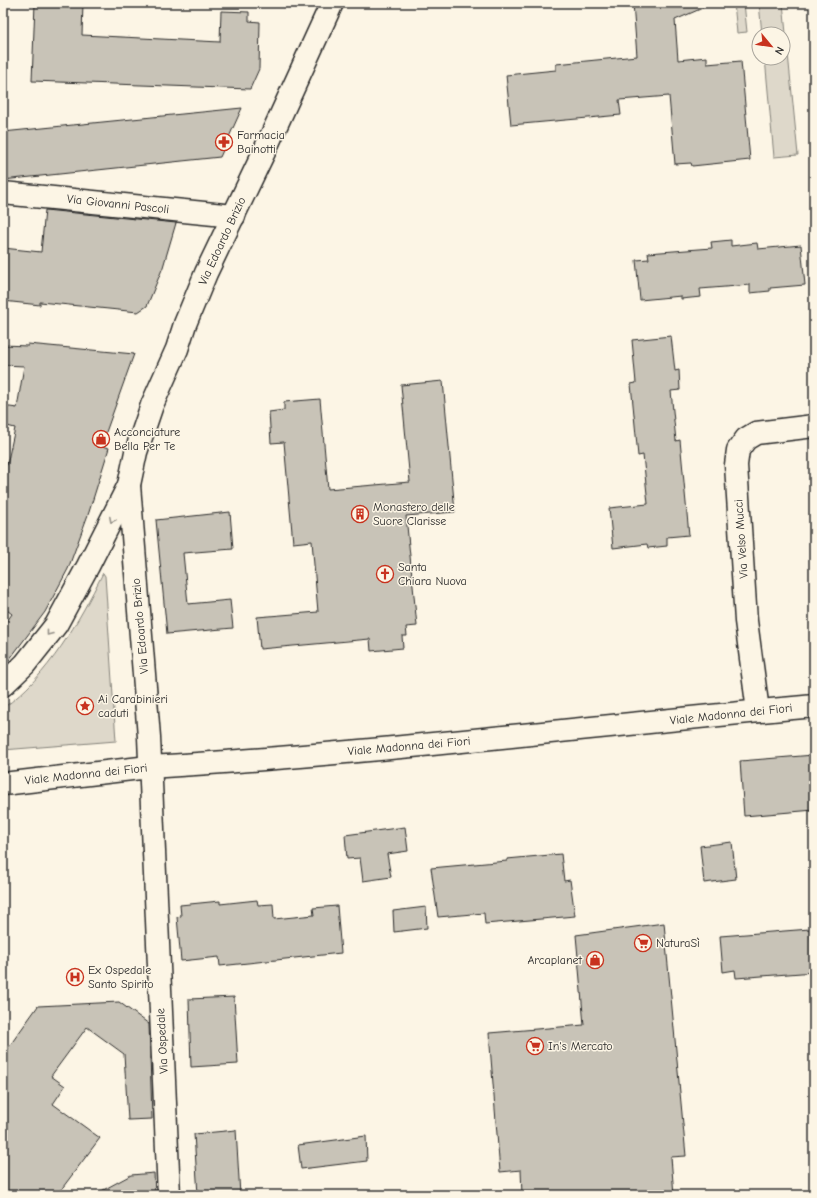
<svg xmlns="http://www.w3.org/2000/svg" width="817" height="1198" viewBox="0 0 817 1198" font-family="'Comic Neue',sans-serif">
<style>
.green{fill:#ded8ca;stroke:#84827a}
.building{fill:#c8c3b7;stroke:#2b2b2b}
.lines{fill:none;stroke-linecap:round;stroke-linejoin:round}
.street-casing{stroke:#2b2b2b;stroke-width:25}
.secondary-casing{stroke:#2b2b2b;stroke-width:25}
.street{stroke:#fcf5e5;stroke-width:22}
.secondary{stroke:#fcf5e5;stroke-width:22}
.oneway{stroke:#949088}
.labels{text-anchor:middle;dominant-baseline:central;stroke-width:3;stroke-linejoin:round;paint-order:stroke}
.poi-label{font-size:12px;fill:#2b2b2b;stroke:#fcf5e5;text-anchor:start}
.street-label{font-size:12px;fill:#2b2b2b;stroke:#fcf5e5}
</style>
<rect width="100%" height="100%" fill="#fcf5e5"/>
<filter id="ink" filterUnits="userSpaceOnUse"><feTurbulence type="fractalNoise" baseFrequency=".025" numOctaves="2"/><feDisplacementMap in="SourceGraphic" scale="8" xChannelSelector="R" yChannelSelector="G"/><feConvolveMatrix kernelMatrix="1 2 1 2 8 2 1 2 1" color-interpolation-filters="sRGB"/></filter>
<g filter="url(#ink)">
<!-- green -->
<g class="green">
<path d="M 734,3 L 744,3 L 747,32 L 737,33 Z"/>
<path d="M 759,3 L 783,3 L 798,155 L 774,157 L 765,58 L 783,58 L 783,34 L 762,34 Z"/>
<path d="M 103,573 L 105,576 L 116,741 L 3,750 L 3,708 C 48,677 79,621 103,573 Z"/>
</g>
<!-- building -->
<g class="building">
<path d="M 35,3 L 83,3 L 82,35 L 220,42 L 221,11 L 249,12 L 249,21 L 260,22 L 259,69 L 250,89 L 32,81 Z"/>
<path d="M 633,3 L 714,3 L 675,20 L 678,60 L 707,57 L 707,64 L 741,61 L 750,160 L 692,166 L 691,163 L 675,164 L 669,96 L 619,100 L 621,115 L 511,125 L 506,75 L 556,70 L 556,64 L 637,56 Z"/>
<path d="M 242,108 L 220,157 L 3,180 L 3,132 Z"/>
<path d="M 45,210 L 176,223 L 163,267 L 147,306 L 138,312 L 40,302 L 40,305 L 3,301 L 3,248 L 41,252 Z"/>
<path d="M 731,240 L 731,246 L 757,243 L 758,249 L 801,245 L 805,285 L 770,288 L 770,291 L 750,293 L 750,285 L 700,289 L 701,297 L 681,299 L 681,296 L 640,300 L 636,260 L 649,259 L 648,253 L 712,248 L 711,242 Z"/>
<path d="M 671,336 L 675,371 L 679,370 L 680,390 L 671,391 L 676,441 L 680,440 L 689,535 L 667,537 L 667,546 L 648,548 L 647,544 L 613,548 L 609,508 L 648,504 L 643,455 L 638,456 L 631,384 L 636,383 L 632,340 Z"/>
<path d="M 28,344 L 134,354 L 101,446 L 109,448 L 89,512 L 68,569 L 45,612 L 3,668 L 3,627 L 12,614 L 3,607 L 3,465 L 7,465 L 15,428 L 3,425 L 3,406 L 17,408 L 24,366 L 3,365 L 3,345 L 28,346 Z"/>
<path d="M 443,381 L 455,512 L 406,516 L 417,626 L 406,627 L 407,636 L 402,636 L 403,648 L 371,651 L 370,639 L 260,649 L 257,617 L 318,612 L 312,541 L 293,543 L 284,442 L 271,443 L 269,412 L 284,410 L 284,402 L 320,399 L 328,489 L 410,482 L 401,385 Z"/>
<path d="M 230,512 L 233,549 L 183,553 L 188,604 L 230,600 L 233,628 L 167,634 L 156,520 Z"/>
<path d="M 814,755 L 814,810 L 744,816 L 740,761 Z"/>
<path d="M 405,827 L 408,851 L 387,854 L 391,877 L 363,881 L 360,858 L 347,859 L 345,835 Z"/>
<path d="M 732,842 L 736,879 L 704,883 L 700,846 Z"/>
<path d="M 561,854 L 564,881 L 570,880 L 575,916 L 485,924 L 484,913 L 438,917 L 431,868 L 507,861 L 507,859 Z"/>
<path d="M 257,900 L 258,905 L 273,904 L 274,919 L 314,915 L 313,908 L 337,906 L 341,953 L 220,966 L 219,957 L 181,961 L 177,917 L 181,916 L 180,905 L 220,901 L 220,904 Z"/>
<path d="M 426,907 L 427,928 L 394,932 L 393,911 Z"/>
<path d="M 664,923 L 686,1156 L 671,1157 L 674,1195 L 522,1195 L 521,1170 L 500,1172 L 489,1033 L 584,1025 L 576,935 Z"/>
<path d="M 810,929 L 812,947 L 814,947 L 814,972 L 736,978 L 735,970 L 723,972 L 720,936 Z"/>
<path d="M 234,997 L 238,1064 L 191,1067 L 189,999 Z"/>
<path d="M 119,1002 L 149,1024 L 152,1119 L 128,1120 L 124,1054 L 87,1027 L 51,1076 L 65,1086 L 53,1104 L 100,1138 L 57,1195 L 3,1195 L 3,1055 L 38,1006 Z"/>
<path d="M 236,1130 L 240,1195 L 198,1195 L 194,1134 Z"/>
<path d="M 366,1136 L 367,1161 L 301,1169 L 298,1145 Z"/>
<path d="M 154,1173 L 155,1195 L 94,1195 L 131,1175 Z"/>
</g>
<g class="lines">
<!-- street casing -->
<g class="street-casing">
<g id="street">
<path d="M 3,193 L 234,216"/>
<path d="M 3,685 L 25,664 L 56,625 L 88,566 L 129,485"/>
<path d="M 758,711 L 746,621 L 736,465 L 738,450 L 746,439 L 756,433 L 814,426"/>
<path d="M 3,784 L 149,767"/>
</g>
</g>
<!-- secondary casing -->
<g class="secondary-casing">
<g id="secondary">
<path d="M 149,767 C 371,754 592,726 814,706"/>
<path d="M 169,1195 L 149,737 L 129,485 L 136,452 L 152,405 L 177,349 L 185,324 L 206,273 L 264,152 L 332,3"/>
</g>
</g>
<!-- street -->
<use href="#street" class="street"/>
<!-- secondary -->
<use href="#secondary" class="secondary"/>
</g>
<!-- one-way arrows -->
<defs><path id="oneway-chevron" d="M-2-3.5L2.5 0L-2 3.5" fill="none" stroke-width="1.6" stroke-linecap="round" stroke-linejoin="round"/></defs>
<g class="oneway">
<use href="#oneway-chevron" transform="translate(112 520) rotate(117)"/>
<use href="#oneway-chevron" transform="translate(49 633) rotate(128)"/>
</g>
</g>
<!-- icons -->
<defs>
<g id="pharmacy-ring" transform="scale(0.9)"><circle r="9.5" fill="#fcf5e5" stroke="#c8321e" stroke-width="1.5"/><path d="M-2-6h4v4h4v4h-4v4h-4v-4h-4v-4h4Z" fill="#c8321e"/></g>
<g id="shop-ring" transform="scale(0.9)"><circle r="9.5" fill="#fcf5e5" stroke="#c8321e" stroke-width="1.5"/><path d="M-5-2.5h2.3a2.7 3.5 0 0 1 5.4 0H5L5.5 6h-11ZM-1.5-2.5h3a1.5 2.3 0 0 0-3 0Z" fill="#c8321e"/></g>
<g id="building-ring" transform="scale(0.9)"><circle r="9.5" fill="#fcf5e5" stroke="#c8321e" stroke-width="1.5"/><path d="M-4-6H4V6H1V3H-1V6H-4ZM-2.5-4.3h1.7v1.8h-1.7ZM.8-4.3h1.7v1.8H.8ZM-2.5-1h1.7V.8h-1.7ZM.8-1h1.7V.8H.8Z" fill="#c8321e"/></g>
<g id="church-ring" transform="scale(0.9)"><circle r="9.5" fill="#fcf5e5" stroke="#c8321e" stroke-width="1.5"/><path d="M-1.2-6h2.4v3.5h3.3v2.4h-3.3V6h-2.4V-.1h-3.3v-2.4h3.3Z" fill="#c8321e"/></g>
<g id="sight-ring" transform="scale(0.9)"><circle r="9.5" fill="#fcf5e5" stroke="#c8321e" stroke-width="1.5"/><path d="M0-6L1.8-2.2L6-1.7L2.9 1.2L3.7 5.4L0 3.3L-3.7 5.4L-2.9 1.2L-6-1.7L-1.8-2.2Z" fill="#c8321e"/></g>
<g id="supermarket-ring" transform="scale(0.9)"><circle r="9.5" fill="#fcf5e5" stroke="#c8321e" stroke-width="1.5"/><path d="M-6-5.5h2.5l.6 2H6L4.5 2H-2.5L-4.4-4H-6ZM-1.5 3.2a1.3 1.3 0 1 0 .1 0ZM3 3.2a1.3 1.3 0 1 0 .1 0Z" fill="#c8321e"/></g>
<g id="hospital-ring" transform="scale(0.9)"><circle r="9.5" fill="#fcf5e5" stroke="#c8321e" stroke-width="1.5"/><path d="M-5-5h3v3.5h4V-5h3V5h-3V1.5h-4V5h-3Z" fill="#c8321e"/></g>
</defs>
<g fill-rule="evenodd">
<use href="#pharmacy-ring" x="224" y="142"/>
<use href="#shop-ring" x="101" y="439"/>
<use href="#building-ring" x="360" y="514"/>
<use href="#church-ring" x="385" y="574"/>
<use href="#sight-ring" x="85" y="706"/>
<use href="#supermarket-ring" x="643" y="943"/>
<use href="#shop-ring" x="595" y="960"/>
<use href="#hospital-ring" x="75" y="977"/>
<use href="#supermarket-ring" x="535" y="1046"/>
</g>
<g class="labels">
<!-- poi labels -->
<g class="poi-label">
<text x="237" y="135">Farmacia<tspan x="237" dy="14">Bainotti</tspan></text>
<text x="114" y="432">Acconciature<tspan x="114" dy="14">Bella Per Te</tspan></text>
<text x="373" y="507">Monastero delle<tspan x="373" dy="14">Suore Clarisse</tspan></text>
<text x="398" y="567">Santa<tspan x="398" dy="14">Chiara Nuova</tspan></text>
<text x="98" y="699">Ai Carabinieri<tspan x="98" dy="14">caduti</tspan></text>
<text x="656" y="943">NaturaSì</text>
<text x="582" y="960" text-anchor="end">Arcaplanet</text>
<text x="88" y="970">Ex Ospedale<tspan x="88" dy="14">Santo Spirito</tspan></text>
<text x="548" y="1046">In's Mercato</text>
</g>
<!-- street labels -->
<g class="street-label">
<text transform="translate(118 204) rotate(6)">Via Giovanni Pascoli</text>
<text transform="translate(222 241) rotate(-65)">Via Edoardo Brizio</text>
<text transform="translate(741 539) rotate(-94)">Via Velso Mucci</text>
<text transform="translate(140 626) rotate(-95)">Via Edoardo Brizio</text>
<text transform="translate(731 714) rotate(-6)">Viale Madonna dei Fiori</text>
<text transform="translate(409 746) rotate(-5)">Viale Madonna dei Fiori</text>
<text transform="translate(86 774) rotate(-6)">Viale Madonna dei Fiori</text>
<text transform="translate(162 1041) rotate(-93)">Via Ospedale</text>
</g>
</g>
<!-- margin -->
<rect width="817" height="1198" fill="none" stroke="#fcf5e5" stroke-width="16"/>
<rect x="8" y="8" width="801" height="1182" fill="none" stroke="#2b2b2b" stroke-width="1.5" filter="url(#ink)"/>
<!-- north arrow -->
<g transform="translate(771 46) rotate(119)"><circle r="19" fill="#fcf5e5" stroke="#a8a49b"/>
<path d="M0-3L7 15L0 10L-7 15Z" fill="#c8321e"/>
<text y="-6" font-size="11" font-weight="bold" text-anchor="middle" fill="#2b2b2b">N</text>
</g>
</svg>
